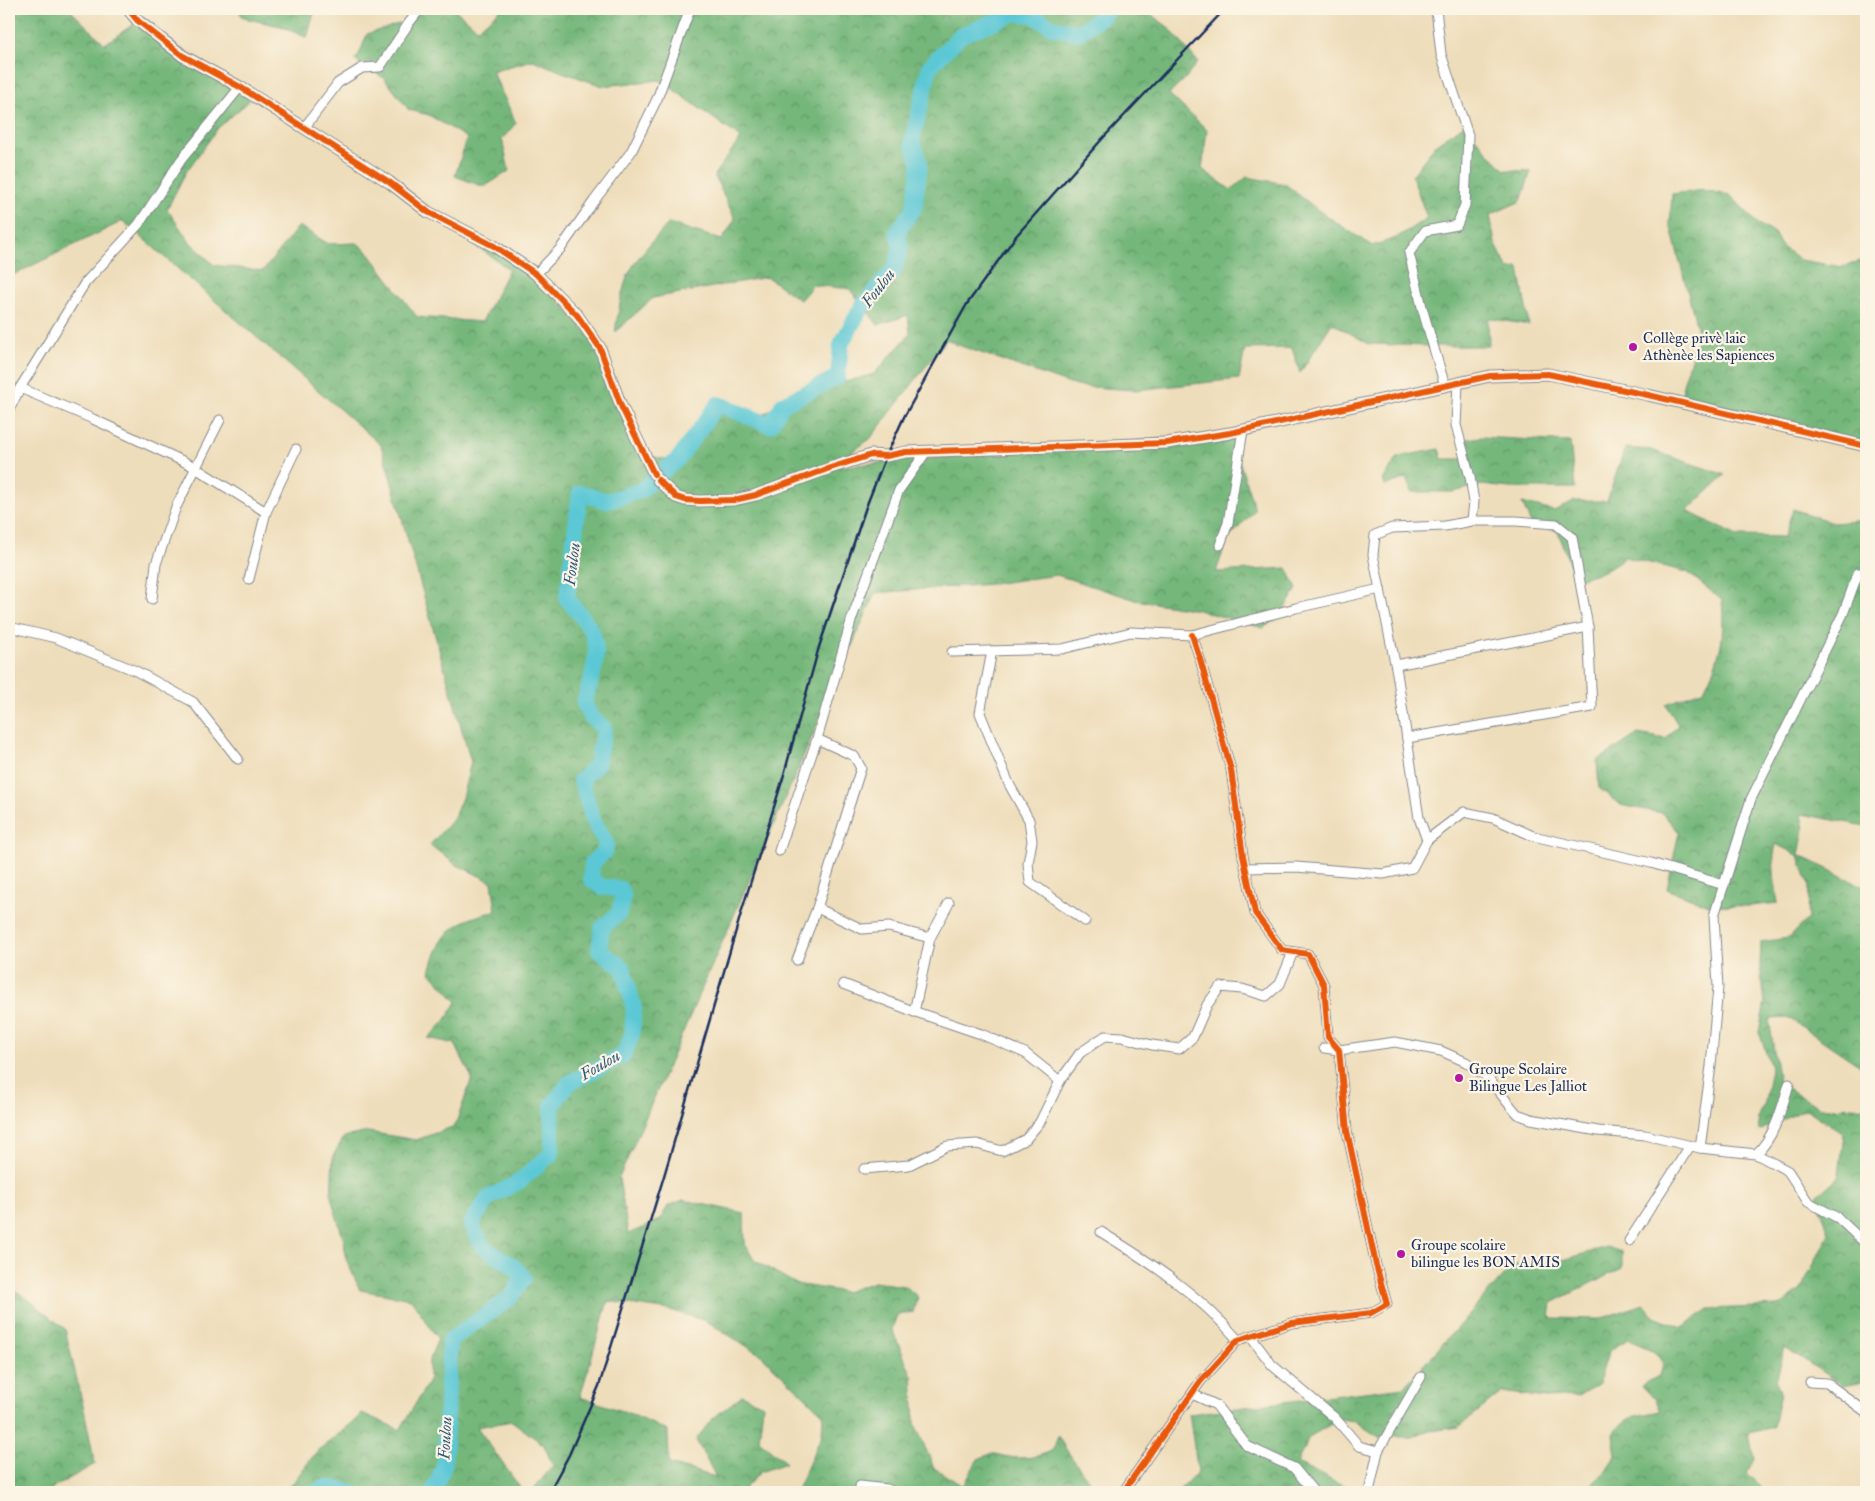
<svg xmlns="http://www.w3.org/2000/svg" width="1875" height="1501" viewBox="0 0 1875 1501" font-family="'IM FELL Great Primer',serif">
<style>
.forest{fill:url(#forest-crowns);stroke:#48736c}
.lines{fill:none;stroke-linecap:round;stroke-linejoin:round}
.river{stroke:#5cc8d6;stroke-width:16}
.minor-casing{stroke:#84868c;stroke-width:11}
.tertiary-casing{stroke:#84868c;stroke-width:13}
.minor{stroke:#fff;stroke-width:9}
.tertiary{stroke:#fff;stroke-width:11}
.rail{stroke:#1b2f5e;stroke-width:2.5}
.cycleway-casing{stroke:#fcf5e5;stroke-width:9}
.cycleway{stroke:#e8590c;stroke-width:6}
.poi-dot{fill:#b5179e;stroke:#fcf5e5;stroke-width:2}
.labels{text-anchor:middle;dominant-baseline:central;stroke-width:4.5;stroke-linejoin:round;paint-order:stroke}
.poi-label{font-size:15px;fill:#1b2f5e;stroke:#fcf5e5;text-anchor:start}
.water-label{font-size:16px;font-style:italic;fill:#2b557c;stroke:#fcf5e5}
</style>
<defs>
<pattern id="forest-crowns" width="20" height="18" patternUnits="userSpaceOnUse" patternTransform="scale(1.25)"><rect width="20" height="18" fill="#75b77a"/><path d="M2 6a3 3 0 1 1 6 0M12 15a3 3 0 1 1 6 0" fill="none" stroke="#5f9567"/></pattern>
</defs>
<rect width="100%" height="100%" fill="#fcf5e5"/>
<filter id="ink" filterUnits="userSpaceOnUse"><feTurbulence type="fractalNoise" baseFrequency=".02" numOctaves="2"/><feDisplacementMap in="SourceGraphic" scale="10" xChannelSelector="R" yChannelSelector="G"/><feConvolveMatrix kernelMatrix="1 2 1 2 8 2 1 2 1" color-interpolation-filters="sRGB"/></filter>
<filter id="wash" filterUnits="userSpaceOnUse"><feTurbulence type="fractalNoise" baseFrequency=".0096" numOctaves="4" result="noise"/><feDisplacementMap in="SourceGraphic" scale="20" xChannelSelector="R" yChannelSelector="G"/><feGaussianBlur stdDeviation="1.12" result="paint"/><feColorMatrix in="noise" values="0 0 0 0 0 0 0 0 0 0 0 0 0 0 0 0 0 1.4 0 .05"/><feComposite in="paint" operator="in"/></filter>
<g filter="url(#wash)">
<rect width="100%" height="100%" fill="#eeddba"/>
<!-- forest -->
<g class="forest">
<path d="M 9,9 L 69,9 L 105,44 L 138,21 L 245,90 L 249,101 L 218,128 L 186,172 L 167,209 L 189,241 L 214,265 L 263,271 L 299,226 L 329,244 L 357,243 L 368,252 L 417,317 L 482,322 L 509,269 L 428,212 L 536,274 L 600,348 L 644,453 L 661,459 L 678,458 L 718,404 L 738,407 L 763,414 L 838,377 L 841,383 L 874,374 L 910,334 L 908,315 L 878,325 L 850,289 L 813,285 L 800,300 L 767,277 L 653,298 L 615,332 C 618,313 621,293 628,275 C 637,256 655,239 669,223 L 722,240 L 735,219 L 714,175 L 741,138 L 660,80 L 603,86 L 562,72 L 533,60 L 492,71 L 516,123 L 502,139 L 509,171 L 484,187 L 455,176 L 467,138 L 429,115 L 409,110 L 384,78 L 354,60 L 359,55 L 367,34 L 414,19 L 414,9 L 454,9 L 478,29 L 501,9 L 730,9 L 791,19 L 795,9 L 1144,9 L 1168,27 L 1198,62 L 1185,79 L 1169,94 L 1207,130 L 1202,169 L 1231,190 L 1247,177 L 1285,184 L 1322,213 L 1372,246 L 1396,238 L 1427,218 L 1412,176 L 1436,144 L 1465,124 L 1488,153 L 1505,170 L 1531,171 L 1521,201 L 1490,215 L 1495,243 L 1508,269 L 1519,268 L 1529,325 L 1488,318 L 1489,346 L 1427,346 L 1369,344 L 1332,323 L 1300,373 L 1292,348 L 1245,349 L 1239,379 L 1135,390 L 1076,386 L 955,344 L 947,339 L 870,439 L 831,467 L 1230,433 L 1255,510 L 1227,540 L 1216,572 L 1287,568 L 1297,589 L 1279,617 L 1263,628 L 1198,610 L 1136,600 L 1057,575 L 991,584 L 875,593 L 619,1178 L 628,1234 L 660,1220 L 668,1206 L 683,1200 L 744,1213 L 745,1244 L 754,1260 L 796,1284 L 845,1292 L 874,1282 L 905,1286 L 918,1297 L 913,1312 L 897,1315 L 892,1329 L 912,1376 L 915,1424 L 934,1468 L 963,1486 L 978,1459 L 993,1453 C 1013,1460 1034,1460 1053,1450 L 1058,1436 C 1069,1456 1084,1473 1097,1492 L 796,1492 L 822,1435 L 823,1414 L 761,1355 L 706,1321 L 670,1310 L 608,1301 L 580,1397 L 631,1414 L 668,1431 L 669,1464 L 716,1477 L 696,1440 L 711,1420 L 742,1395 L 763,1405 L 759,1440 L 786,1463 L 760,1472 L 744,1489 L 746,1492 L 531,1492 L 553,1466 L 544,1445 L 512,1421 L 477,1427 L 523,1492 L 286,1492 L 317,1451 L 351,1424 L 362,1413 L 400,1430 L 429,1381 L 429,1360 L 438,1339 L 411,1299 L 360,1290 L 346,1259 L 344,1241 L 331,1197 L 333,1156 L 344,1137 L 368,1132 L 416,1140 L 455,1126 L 472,1078 L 455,1044 L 428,1038 L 445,1021 L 457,1002 L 430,972 C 441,930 455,921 496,911 L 492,882 L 455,864 L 430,845 L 453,819 L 462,798 L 471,762 L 381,445 L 123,221 L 9,277 Z"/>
<path d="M 238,9 L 315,9 L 307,38 L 281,26 L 243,18 Z"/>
<path d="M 1703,190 L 1730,195 L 1758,224 L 1774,233 L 1781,246 L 1800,260 L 1843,267 L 1866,259 L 1866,440 L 1835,438 L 1682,403 L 1683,384 L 1699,335 L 1670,224 L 1672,194 Z"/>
<path d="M 1480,437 L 1570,442 L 1575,488 L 1510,488 L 1482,485 L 1453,492 L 1411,492 L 1406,478 L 1385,486 L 1383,480 L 1398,457 L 1439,449 L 1442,459 L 1464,459 L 1463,440 Z"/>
<path d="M 1625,448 L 1651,450 L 1725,475 L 1687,511 L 1737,536 L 1784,537 L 1793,509 L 1834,523 L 1866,520 L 1866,826 L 1801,814 L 1804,829 L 1799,855 L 1866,888 L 1866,1070 L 1789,1018 L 1769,1019 L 1779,1083 L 1820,1108 L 1866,1107 L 1866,1378 L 1864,1382 L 1843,1386 L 1785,1347 L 1776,1380 L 1780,1392 L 1773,1427 L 1749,1433 L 1754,1458 L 1747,1473 L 1765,1490 L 1796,1492 L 1584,1492 L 1604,1473 L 1616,1455 L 1613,1434 C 1627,1414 1638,1416 1660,1411 L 1655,1400 L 1641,1386 L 1660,1375 L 1663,1364 L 1657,1354 L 1628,1339 L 1609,1351 L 1598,1384 L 1578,1396 L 1546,1398 L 1502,1392 L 1459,1427 L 1423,1432 L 1413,1437 L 1379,1437 L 1354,1421 L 1340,1419 L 1309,1437 L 1297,1463 L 1357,1492 L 1177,1492 L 1198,1472 L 1189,1414 L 1404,1387 L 1513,1265 L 1560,1261 L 1606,1247 L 1622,1252 L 1622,1268 L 1552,1303 L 1550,1318 L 1599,1319 L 1644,1304 L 1654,1316 L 1683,1327 L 1709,1309 L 1779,1306 L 1800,1291 L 1829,1234 L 1823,1215 L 1814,1199 L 1839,1176 L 1844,1134 L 1806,1109 L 1759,1131 L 1758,1118 L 1765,1102 L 1771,1068 L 1759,1032 L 1765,1002 L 1760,966 L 1761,942 L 1788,938 L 1808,918 L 1809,886 L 1799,856 L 1776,844 C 1771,864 1775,883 1778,903 L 1750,906 L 1709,905 L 1667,889 L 1679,832 L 1662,813 L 1620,805 L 1599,788 L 1597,761 L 1638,734 L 1666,739 L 1678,725 L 1666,704 L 1704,690 C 1721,656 1725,638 1722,600 L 1687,572 L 1625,557 L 1604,571 L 1575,580 L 1558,531 L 1531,524 L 1522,503 L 1554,511 L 1574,501 L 1607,501 Z"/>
<path d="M 9,1287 L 24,1296 L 65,1329 L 85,1414 L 95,1464 L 51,1489 L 50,1492 L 9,1492 Z"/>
</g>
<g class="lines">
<!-- river -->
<g class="river">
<path d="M 315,1492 L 327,1487 L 351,1492"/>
<path d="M 433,1492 L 444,1466 L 450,1340 L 509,1299 L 524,1278 L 513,1266 L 483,1247 L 471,1224 L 488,1198 L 519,1182 L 552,1153 L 552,1106 L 569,1083 L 624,1055 L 632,1034 L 634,1008 L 623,968 L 599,950 L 602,928 L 619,913 L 623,896 L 620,889 L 602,887 L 591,879 L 592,863 L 605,851 L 606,843 L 593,820 L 581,780 L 598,763 C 597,750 604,741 604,728 L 591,717 L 584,703 C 591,680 604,650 589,627 C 583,617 575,608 567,599 L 580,493 L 607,501 L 640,491 L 678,459 L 718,404 L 770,425 L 783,404 L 838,377 L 841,344 L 863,305 L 895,268 L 901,247 L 897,232 L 914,208 L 920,164 L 912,141 L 930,66 L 961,35 L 1015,13 L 1033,15 L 1052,27 L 1078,33 L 1103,16 L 1108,9"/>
</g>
</g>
</g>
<g filter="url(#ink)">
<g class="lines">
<!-- minor casing -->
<g class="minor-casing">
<g id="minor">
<path d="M 1436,9 L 1441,54 L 1468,135 L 1465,205 L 1457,225 L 1425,231 L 1409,253 L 1423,311 L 1445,386"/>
<path d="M 304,128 L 338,83 L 362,68 L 380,67 L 409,23 L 420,9"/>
<path d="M 536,274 L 561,248 L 594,201 L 631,152 L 657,99 L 690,9"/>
<path d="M 20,388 L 93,419 L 189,464 L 266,512"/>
<path d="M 9,410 L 20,388 L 85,283 L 139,224 L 181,160 L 240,87"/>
<path d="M 1220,545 L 1228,523 L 1243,430"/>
<path d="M 249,579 L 266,512 L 296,449"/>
<path d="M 152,599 L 156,564 L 176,507 L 220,420"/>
<path d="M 9,627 L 56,638 L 136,671 L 193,702 L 238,759"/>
<path d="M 992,651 L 980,713 L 1009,784 L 1029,820 L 1032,841 L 1028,863 L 1030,882 L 1085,921"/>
<path d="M 952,652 L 1062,649 L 1131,632 L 1192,635 L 1296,608 L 1380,589"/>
<path d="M 1396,665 L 1588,627"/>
<path d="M 1407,738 L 1592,707 L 1588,627 L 1572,537 L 1556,524 L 1516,521 L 1472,521"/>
<path d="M 1427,840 L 1419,818 L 1397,673 L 1373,555 L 1375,535 L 1392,528 L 1445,526 L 1472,521 L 1474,502 L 1470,477 L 1456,425 L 1458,383"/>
<path d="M 779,851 L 817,739 L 852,618 L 899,490 L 926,452"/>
<path d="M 1246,868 L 1296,867 L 1383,874 L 1412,868 L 1427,840 L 1464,812 L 1493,818 L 1533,836 L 1651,863 L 1724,885"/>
<path d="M 817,908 L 862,929 L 889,927 L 930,938"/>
<path d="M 797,960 L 817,908 L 861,768 L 854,756 L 817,739"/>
<path d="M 843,984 L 910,1010 L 981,1034 L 1025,1053 L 1060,1081"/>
<path d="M 914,1012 L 930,938 L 949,903"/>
<path d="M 1324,1048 L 1339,1050 L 1395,1042 L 1441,1051 L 1466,1062 L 1487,1077 L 1517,1114 L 1531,1119 L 1598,1131 L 1645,1135 L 1700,1148 L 1756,1154 L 1788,1171 L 1808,1202 L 1838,1218 L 1866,1244"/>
<path d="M 1700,1148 L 1711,1066 L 1718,987 L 1714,916 L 1751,799 L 1843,614 L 1858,573 L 1866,573"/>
<path d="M 1756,1154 C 1775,1137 1782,1107 1789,1084"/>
<path d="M 864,1169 L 909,1165 L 947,1146 L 977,1144 L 1002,1151 L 1026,1139 L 1040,1122 L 1060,1081 L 1080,1053 L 1105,1036 L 1122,1037 L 1152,1045 L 1179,1049 L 1193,1037 L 1207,1005 L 1220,987 L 1242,989 L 1266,996 L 1280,984 L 1293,952"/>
<path d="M 1101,1232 C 1150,1262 1200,1295 1238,1340"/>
<path d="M 1629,1241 L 1690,1146"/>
<path d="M 1250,1336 L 1272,1365 L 1335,1418 L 1359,1446 L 1378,1451"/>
<path d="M 1810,1382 L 1827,1383 L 1866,1412"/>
<path d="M 1192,1394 L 1216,1405 L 1247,1446 L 1294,1468 L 1314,1492"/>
<path d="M 860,1486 L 887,1489 L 894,1492"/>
<path d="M 1123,1492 L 1200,1382 L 1238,1340 L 1292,1323 L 1371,1313 L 1387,1304 L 1376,1265 L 1347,1131 L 1339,1050 L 1328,1037 L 1324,985 L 1308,954 L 1282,950 L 1255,913 L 1243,856 L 1231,770 L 1200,659 L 1192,635"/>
<path d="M 1369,1492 L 1378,1451 L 1421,1377"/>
</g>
</g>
<!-- tertiary casing -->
<g class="tertiary-casing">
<g id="tertiary">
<path d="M 128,9 L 138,21 L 183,56 L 240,87 L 389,182 L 428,212 L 494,246 L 536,274 L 577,315 L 600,348 L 621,406 L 654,474"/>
<path d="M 658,480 L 676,497 L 685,500 L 700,501 L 734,500 L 756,495 L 830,468 L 871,455 L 886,456 L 906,452 L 1167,443 L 1230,433 L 1490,376 L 1548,374 L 1648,395 L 1866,446"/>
</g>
</g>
<!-- minor -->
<use href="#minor" class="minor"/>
<!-- tertiary -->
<use href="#tertiary" class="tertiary"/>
<!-- rail -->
<path class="rail" d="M 549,1492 L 569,1455 L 599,1386 L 664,1176 L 742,910 L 783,778 L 819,647 L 866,507 L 886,456 L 904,417 L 967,304 L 1016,236 L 1103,138 L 1225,9"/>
<!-- cycleway casing -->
<g class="cycleway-casing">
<g id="cycleway">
<path d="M 128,9 L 138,21 L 183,56 L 240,87 L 389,182 L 428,212 L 494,246 L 536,274 L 577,315 L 600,348 L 621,406 L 654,474"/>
<path d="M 658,480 L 676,497 L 685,500 L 700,501 L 734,500 L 756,495 L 830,468 L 871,455 L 886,456 L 906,452 L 1167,443 L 1230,433 L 1490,376 L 1548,374 L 1648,395 L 1866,446"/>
<path d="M 1123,1492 L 1200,1382 L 1238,1340 L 1292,1323 L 1371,1313 L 1387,1304 L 1376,1265 L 1347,1131 L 1339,1050 L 1328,1037 L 1324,985 L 1308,954 L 1282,950 L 1255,913 L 1243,856 L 1231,770 L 1200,659 L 1192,635"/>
</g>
</g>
<!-- cycleway -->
<use href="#cycleway" class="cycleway"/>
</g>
</g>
<!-- markers -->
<g class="poi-dot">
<circle cx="1633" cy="347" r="5"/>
<circle cx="1459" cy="1078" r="5"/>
<circle cx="1401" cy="1254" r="5"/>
</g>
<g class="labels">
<!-- poi labels -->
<g class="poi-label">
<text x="1643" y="338">Collège privè laic<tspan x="1643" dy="17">Athènèe les Sapiences</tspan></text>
<text x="1469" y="1069">Groupe Scolaire<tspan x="1469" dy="17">Bilingue Les Jalliot</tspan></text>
<text x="1411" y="1245">Groupe scolaire<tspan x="1411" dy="17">bilingue les BON AMIS</tspan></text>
</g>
<!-- water labels -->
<g class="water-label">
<text transform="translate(878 288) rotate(-52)">Foulou</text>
<text transform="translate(572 564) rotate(-83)">Foulou</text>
<text transform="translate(600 1065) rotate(-30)">Foulou</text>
<text transform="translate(445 1438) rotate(-87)">Foulou</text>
</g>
</g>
<!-- margin -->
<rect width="1875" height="1501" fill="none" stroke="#fcf5e5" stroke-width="30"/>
</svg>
